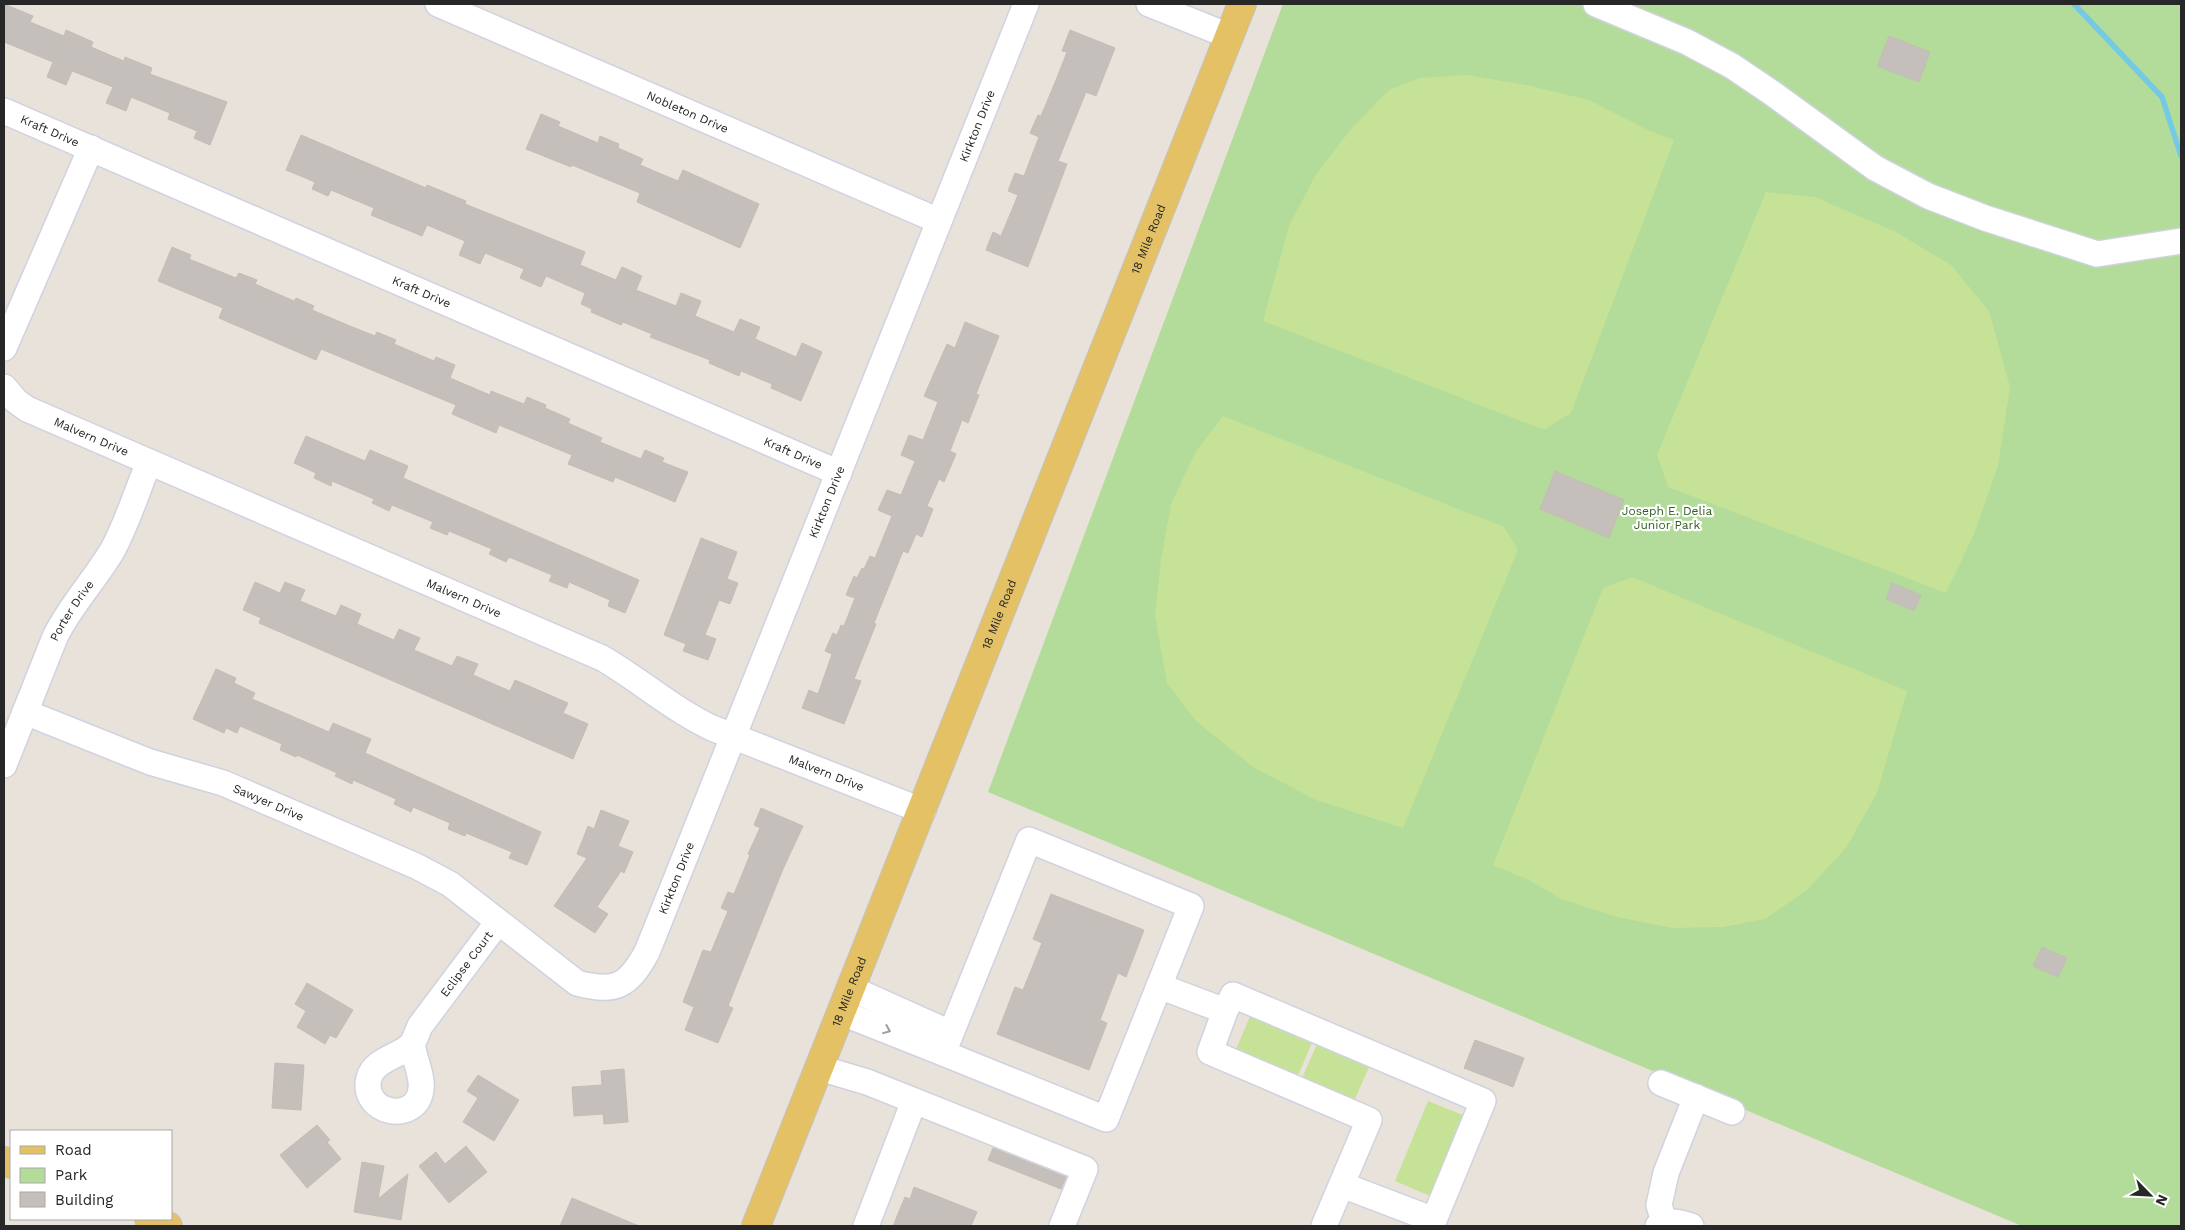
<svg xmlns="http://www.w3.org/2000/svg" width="2185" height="1230" viewBox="0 0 2185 1230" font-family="'Work Sans',sans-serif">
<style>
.green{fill:#b3db9a}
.pitch{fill:#c5e297}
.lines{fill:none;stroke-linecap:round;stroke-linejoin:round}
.stream{stroke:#75cae3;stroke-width:5.5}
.building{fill:#c4bfba;stroke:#c4bdb4}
.minor-casing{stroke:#cfd3df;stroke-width:28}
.major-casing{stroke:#c3c3c3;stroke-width:30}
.minor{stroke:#fff;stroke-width:25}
.major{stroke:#e3c164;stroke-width:28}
.oneway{stroke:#9e9e9e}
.labels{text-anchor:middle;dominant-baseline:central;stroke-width:4.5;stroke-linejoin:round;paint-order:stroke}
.street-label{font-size:12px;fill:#272727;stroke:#fff}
.park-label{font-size:12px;fill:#2e5d1f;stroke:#fff}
</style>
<rect width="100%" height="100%" fill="#e9e2da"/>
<!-- green -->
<path class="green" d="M 1283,4 L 2181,4 L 2181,1226 L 2022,1226 L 988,792 Z"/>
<!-- pitch -->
<g class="pitch">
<path d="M 1467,75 L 1526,85 L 1589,100 L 1648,130 L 1674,140 L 1571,413 L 1544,430 L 1263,321 L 1289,226 L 1315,176 L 1351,129 L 1389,90 L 1420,78 Z"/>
<path d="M 1766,192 L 1815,197 L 1896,232 L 1951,265 L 1989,311 L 2010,387 L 1998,466 L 1974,534 L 1946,593 L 1668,487 L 1657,455 Z"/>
<path d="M 1223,416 L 1504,527 L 1518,550 L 1403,828 L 1316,800 L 1253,767 L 1196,721 L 1167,683 L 1155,616 L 1161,560 L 1171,504 L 1196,451 Z"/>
<path d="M 1632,577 L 1907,691 L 1877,793 L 1846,848 L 1807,890 L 1765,919 L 1723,927 L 1672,928 L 1617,917 L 1561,899 L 1529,880 L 1493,865 L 1603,588 Z"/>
<path d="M 1251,1014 L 1313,1040 L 1297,1078 L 1235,1052 Z"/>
<path d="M 1318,1042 L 1370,1065 L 1354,1101 L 1302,1078 Z"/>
<path d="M 1428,1101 L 1475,1120 L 1442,1201 L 1395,1181 Z"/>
</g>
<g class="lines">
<!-- stream -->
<path class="stream" d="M 2074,4 L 2162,97 L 2181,156"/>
</g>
<!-- building -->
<g class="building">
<path d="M 4,4 L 33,16 L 30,22 L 64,36 L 66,30 L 93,42 L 91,47 L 124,61 L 125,57 L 152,68 L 150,74 L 227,102 L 210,145 L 194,138 L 197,131 L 168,119 L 170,113 L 131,97 L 126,111 L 106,103 L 113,87 L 72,71 L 66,85 L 47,77 L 53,62 L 4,42 Z"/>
<path d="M 1070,30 L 1115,48 L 1096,96 L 1086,92 L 1058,161 L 1067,164 L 1028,267 L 986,250 L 993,232 L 1001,236 L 1018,195 L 1008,191 L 1015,173 L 1024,176 L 1039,137 L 1030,133 L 1038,115 L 1041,116 L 1056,80 L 1067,52 L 1062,51 Z"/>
<path d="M 1889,36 L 1930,52 L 1919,82 L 1877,66 Z"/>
<path d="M 541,114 L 560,122 L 558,126 L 598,143 L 600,136 L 619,144 L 618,148 L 643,159 L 640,165 L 678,181 L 683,170 L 759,204 L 740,248 L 637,202 L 640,193 L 572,165 L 571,167 L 526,149 Z"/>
<path d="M 301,135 L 426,188 L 427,185 L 466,201 L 465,204 L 585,252 L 580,265 L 616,280 L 622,267 L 642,276 L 636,290 L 676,306 L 681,293 L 701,301 L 695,316 L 734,332 L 740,319 L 760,327 L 755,339 L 796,357 L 802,343 L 822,352 L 801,401 L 771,388 L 772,384 L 741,371 L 739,376 L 709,363 L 710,360 L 650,337 L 652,334 L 623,322 L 621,325 L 591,312 L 592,309 L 581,304 L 585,293 L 546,276 L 541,287 L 520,278 L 524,269 L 485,253 L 480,264 L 459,255 L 465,241 L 427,225 L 422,236 L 371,215 L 374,208 L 331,190 L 328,196 L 312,189 L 315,182 L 286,170 Z"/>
<path d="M 172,247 L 191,255 L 189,259 L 236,278 L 239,273 L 257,280 L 255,284 L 294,301 L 296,298 L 314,306 L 312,310 L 350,326 L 375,336 L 377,332 L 396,340 L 394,344 L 434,361 L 436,357 L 455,365 L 450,378 L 490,395 L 491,391 L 524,404 L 527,397 L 546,405 L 545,408 L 570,419 L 568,423 L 602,438 L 600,442 L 641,459 L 645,450 L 664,458 L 662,462 L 688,472 L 675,502 L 615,477 L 613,482 L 568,464 L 572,455 L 499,425 L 496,433 L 452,414 L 456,405 L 321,349 L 316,360 L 219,318 L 223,308 L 158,281 Z"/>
<path d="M 965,322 L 999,336 L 976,394 L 979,395 L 968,423 L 962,420 L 950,451 L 956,454 L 944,482 L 939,479 L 927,506 L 933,509 L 922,537 L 916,534 L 908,553 L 903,551 L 874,623 L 876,624 L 854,679 L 861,681 L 844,724 L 802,708 L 809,690 L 818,694 L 832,654 L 825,651 L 833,633 L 837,635 L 841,625 L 844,626 L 855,598 L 846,595 L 854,576 L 857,578 L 862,568 L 864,569 L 870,556 L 875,558 L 892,516 L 878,510 L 887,490 L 901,495 L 915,461 L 901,455 L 909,435 L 923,440 L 938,402 L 924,396 L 947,344 L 955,348 Z"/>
<path d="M 306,436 L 365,461 L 370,450 L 408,466 L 403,478 L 639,580 L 625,613 L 608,606 L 610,600 L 569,582 L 567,588 L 549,581 L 552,575 L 509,557 L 506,562 L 489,554 L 492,549 L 449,531 L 447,535 L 430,528 L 433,522 L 392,505 L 389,511 L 372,503 L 374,499 L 332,481 L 331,486 L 314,478 L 316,473 L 294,463 Z"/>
<path d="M 1555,471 L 1624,500 L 1609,538 L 1540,509 Z"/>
<path d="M 701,538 L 737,552 L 727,579 L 738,583 L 730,604 L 719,600 L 705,635 L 716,639 L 708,660 L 683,651 L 686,644 L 664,635 Z"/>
<path d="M 255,582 L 280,593 L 285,582 L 305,590 L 300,601 L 336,616 L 341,605 L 361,614 L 357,624 L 394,640 L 399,629 L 420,638 L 414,650 L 452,666 L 457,656 L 478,664 L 473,675 L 510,691 L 515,680 L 568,703 L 563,713 L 588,724 L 573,759 L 259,623 L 261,618 L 243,610 Z"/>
<path d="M 1892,583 L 1921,595 L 1914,611 L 1886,599 Z"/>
<path d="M 216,669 L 236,678 L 234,683 L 255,693 L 252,699 L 329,732 L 333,723 L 371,739 L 365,753 L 541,832 L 527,865 L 509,858 L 512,852 L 466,833 L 465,836 L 448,829 L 450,823 L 413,807 L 411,812 L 394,804 L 396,799 L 353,780 L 352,784 L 335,776 L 337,773 L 297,755 L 296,757 L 280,750 L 282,744 L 240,726 L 237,733 L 226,728 L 224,733 L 193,719 Z"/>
<path d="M 761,808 L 803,826 L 783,869 L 728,1006 L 733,1008 L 718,1043 L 685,1030 L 694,1007 L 683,1002 L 703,950 L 711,952 L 728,911 L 721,908 L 728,892 L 734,894 L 750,855 L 748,854 L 760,828 L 754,825 Z"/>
<path d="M 601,810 L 629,821 L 618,846 L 633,852 L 624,873 L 621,871 L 597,907 L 608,914 L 595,933 L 554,906 L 587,858 L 577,854 L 588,826 L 594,829 Z"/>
<path d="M 1051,894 L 1144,930 L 1126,977 L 1118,973 L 1100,1020 L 1107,1023 L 1089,1070 L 997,1034 L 1015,987 L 1023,990 L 1042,943 L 1033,939 Z"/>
<path d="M 2042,947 L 2067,958 L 2058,977 L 2033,966 Z"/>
<path d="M 307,983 L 353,1010 L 336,1038 L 330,1035 L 325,1044 L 297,1027 L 306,1011 L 295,1004 Z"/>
<path d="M 1475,1040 L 1524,1058 L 1513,1087 L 1464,1068 Z"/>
<path d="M 275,1063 L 304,1065 L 301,1110 L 272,1108 Z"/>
<path d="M 624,1069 L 628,1122 L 604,1124 L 603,1114 L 574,1116 L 572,1087 L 602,1085 L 601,1071 Z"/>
<path d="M 478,1075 L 519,1100 L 494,1141 L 463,1122 L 478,1098 L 467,1091 Z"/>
<path d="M 317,1125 L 330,1140 L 327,1142 L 341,1159 L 307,1188 L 280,1155 Z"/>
<path d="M 466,1146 L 487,1172 L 449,1203 L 419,1166 L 436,1152 L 445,1164 Z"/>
<path d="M 993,1148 L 1066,1177 L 1061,1189 L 988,1160 Z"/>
<path d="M 362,1162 L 384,1166 L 378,1199 L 408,1174 L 401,1220 L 354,1212 Z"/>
<path d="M 914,1187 L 977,1212 L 971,1226 L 893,1226 L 905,1197 L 910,1199 Z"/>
<path d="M 572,1198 L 639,1226 L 560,1226 Z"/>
</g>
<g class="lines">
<!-- minor casing -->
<g class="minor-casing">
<g id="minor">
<path id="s1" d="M 438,4 L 939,221"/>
<path d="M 1149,4 L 1229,36"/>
<path d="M 1596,4 L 1687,42 L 1732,66 L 1772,93 L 1875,168 L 1928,196 L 1985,218 L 2097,254 L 2181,241"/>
<path id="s2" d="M 4,111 L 839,473"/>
<path d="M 4,348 L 91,148"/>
<path id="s3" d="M 4,387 L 16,401 L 27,409 L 602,658 C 640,680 672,709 712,728 L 923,811"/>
<path id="s4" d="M 25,712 L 150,762 L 223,783 L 416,866 L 450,884 L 577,983 C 615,993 628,987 647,952 L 1026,4"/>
<path id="s5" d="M 4,765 L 55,637 C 70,606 94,581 112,551 C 127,524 137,491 149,462"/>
<path d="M 1029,840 L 1191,906 L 1106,1119 L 943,1053 Z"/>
<path d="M 1159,986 L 1225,1011 L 1210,1052 L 1369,1120 L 1324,1226"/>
<path d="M 852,989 L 950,1033"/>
<path d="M 1225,1011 L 1233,995 L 1483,1101 L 1434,1220 L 1342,1185"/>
<path d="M 842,1013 L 943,1053"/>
<path id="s6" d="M 412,1044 C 414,1058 423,1077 421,1089 C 417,1125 360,1114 369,1078 C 374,1060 397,1057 410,1046 C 415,1041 417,1032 420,1026 L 498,922"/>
<path d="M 820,1068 L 867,1082 L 1085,1169 L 1062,1226"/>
<path d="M 1661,1083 L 1732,1112"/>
<path d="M 1664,1222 L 1659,1205 L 1666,1173 L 1696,1097"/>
<path d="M 866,1226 L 914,1101"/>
<path d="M 1658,1226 C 1667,1219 1680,1222 1691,1226"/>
</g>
</g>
<!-- major casing -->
<g class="major-casing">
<g id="major">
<path d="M 4,1161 L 11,1164"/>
<path d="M 149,1219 L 168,1226"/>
<path id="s7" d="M 756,1226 L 1242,4"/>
</g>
</g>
<!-- minor -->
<use href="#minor" class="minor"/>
<!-- major -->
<use href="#major" class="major"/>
</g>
<!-- one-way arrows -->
<defs><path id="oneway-chevron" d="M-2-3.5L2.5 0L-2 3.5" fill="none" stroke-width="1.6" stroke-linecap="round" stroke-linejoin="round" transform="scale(1.25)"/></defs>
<use class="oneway" href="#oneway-chevron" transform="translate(887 1030) rotate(22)"/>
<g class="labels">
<!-- street labels -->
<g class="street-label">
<text stroke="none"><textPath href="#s1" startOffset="272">Nobleton Drive</textPath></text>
<text stroke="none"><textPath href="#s4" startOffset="1596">Kirkton Drive</textPath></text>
<text stroke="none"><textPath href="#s2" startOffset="50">Kraft Drive</textPath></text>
<text stroke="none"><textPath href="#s7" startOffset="1062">18 Mile Road</textPath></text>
<text stroke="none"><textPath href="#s2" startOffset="455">Kraft Drive</textPath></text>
<text stroke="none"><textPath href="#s3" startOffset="102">Malvern Drive</textPath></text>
<text stroke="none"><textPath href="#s2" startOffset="860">Kraft Drive</textPath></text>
<text stroke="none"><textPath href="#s4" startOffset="1191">Kirkton Drive</textPath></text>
<text stroke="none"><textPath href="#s3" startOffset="508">Malvern Drive</textPath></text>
<text stroke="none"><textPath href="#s5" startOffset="169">Porter Drive</textPath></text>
<text stroke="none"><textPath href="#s7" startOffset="658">18 Mile Road</textPath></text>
<text stroke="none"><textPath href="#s3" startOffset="912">Malvern Drive</textPath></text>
<text stroke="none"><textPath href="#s4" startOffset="260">Sawyer Drive</textPath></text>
<text stroke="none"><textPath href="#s4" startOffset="786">Kirkton Drive</textPath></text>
<text stroke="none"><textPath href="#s6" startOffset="286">Eclipse Court</textPath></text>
<text stroke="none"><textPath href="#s7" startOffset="252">18 Mile Road</textPath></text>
</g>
<!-- park labels -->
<g class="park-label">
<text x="1667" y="511">Joseph E. Delia<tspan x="1667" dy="14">Junior Park</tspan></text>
</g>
</g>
<!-- border -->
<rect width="2185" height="1230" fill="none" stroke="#272727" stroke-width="10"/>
<!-- legend -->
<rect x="10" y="1130" width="162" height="90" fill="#ffffff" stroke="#a9a9a9"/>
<rect x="20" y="1146" width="25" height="8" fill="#e3c164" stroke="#a9a9a9"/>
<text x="55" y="1155" font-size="15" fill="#272727">Road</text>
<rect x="20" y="1168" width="25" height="15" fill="#b3db9a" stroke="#a9a9a9"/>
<text x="55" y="1180" font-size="15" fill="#272727">Park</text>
<rect x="20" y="1192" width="25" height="15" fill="#c4bfba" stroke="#a9a9a9"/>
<text x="55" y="1205" font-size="15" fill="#272727">Building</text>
<!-- north arrow -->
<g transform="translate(2150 1195) rotate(114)" stroke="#ffffff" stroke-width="4" paint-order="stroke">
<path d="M0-4L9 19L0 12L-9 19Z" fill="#272727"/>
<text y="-8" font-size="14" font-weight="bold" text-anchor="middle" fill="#272727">N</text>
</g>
</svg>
